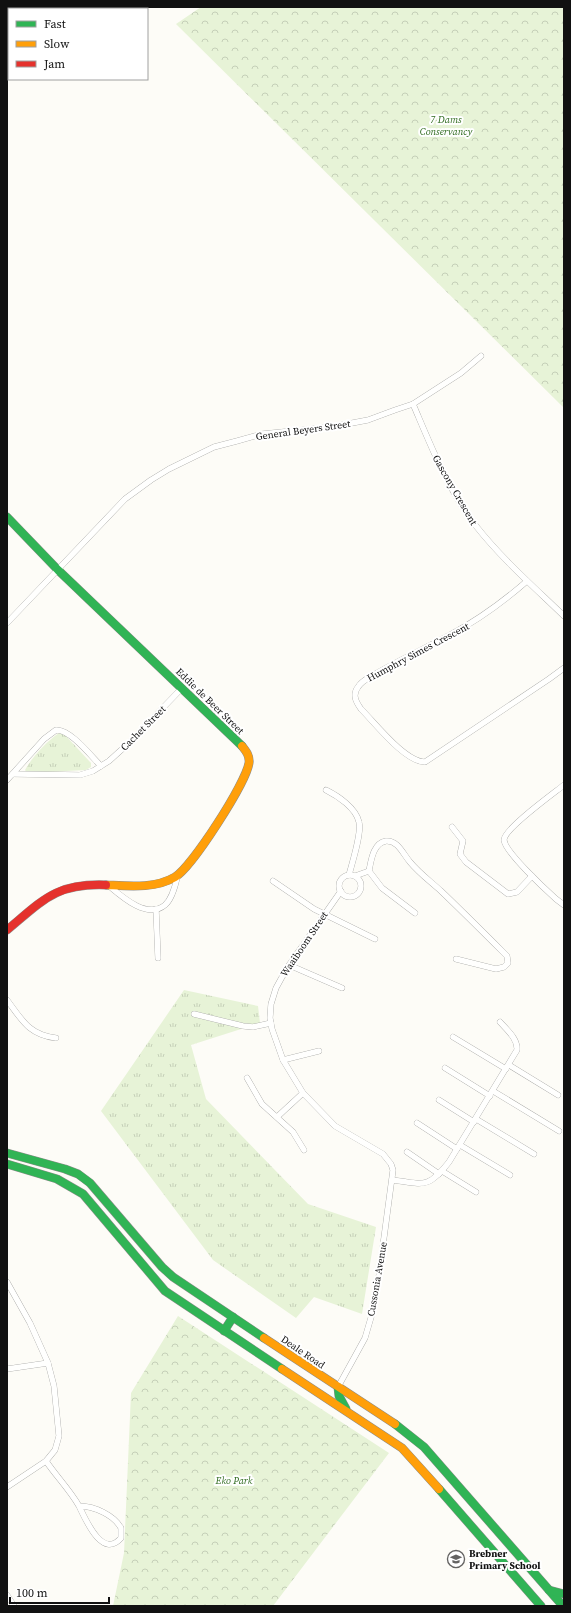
<svg xmlns="http://www.w3.org/2000/svg" width="571" height="1613" viewBox="0 0 571 1613" font-family="'Source Serif 4',serif">
<style>
.grass{fill:url(#grass-tufts)}
.park{fill:url(#park-crowns)}
.lines{fill:none;stroke-linecap:round;stroke-linejoin:round}
.street-casing{stroke:#979795;stroke-width:6}
.fast-casing{stroke:#8e8d8b;stroke-width:9}
.slow-casing{stroke:#8e8d8b;stroke-width:9}
.jam-casing{stroke:#8e8d8b;stroke-width:9}
.street{stroke:#fffffe;stroke-width:5.5}
.fast{stroke:#30b455;stroke-width:8}
.slow{stroke:#ff9f0a;stroke-width:8}
.jam{stroke:#e5322d;stroke-width:8}
.labels{text-anchor:middle;dominant-baseline:central;stroke-width:4;stroke-linejoin:round;paint-order:stroke}
.park-label{font-size:10px;font-style:italic;fill:#2f6b1f;stroke:#fff}
.street-label{font-size:10px;fill:#111;stroke:#fff}
.poi-label{font-size:10px;font-weight:bold;fill:#111;stroke:#fff;text-anchor:start}
</style>
<defs>
<pattern id="grass-tufts" width="24" height="20" patternUnits="userSpaceOnUse"><rect width="24" height="20" fill="#e7f3d7"/><path d="M3 7l-1-3M5 7V3M7 7l1-3M15 17l-1-3M17 17v-4M19 17l1-3" fill="none" stroke="#c5cfb8"/></pattern>
<pattern id="park-crowns" width="20" height="18" patternUnits="userSpaceOnUse"><rect width="20" height="18" fill="#e7f3d7"/><path d="M2 6a3 3 0 1 1 6 0M12 15a3 3 0 1 1 6 0" fill="none" stroke="#c5cfb8"/></pattern>
</defs>
<rect width="100%" height="100%" fill="#fdfcf7"/>
<!-- grass -->
<g class="grass">
<path d="M 59,733 L 65,735 L 91,763 L 91,767 L 86,770 L 27,773 L 25,770 C 33,756 46,742 59,733 Z"/>
<path d="M 184,990 L 258,1006 L 260,1023 L 191,1045 L 206,1099 L 308,1204 L 376,1227 L 362,1314 L 314,1297 L 296,1318 L 213,1260 L 101,1111 Z"/>
</g>
<!-- park -->
<g class="park">
<path d="M 201,7 L 564,7 L 564,408 L 176,24 Z"/>
<path d="M 178,1316 L 389,1453 L 273,1606 L 113,1606 L 124,1553 L 131,1393 Z"/>
</g>
<g class="lines">
<!-- street casing -->
<g class="street-casing">
<g id="street">
<path d="M 17,7 L 19,9"/>
<path d="M 84,9 L 86,7"/>
<path d="M 7,64 L 9,62"/>
<path d="M 413,404 C 431,446 448,490 476,526 C 502,559 534,587 564,616"/>
<path d="M 527,581 C 503,602 478,620 450,635 C 426,648 401,659 377,673 C 371,677 362,680 358,687 C 352,695 356,702 361,709 C 375,723 405,762 425,762 L 549,679 L 564,668"/>
<path d="M 7,623 L 125,499 L 151,480 L 169,469 L 214,447 L 237,441 L 262,434 L 331,427 L 368,420 L 395,410 L 413,404 L 461,373 L 481,356"/>
<path d="M 13,774 L 80,775 L 93,771 L 109,761 L 130,742 L 182,688"/>
<path d="M 7,780 L 44,739 L 56,730 C 70,729 91,756 101,766"/>
<path d="M 564,785 C 554,793 504,829 504,840 C 505,852 546,890 556,899 L 564,905"/>
<path d="M 326,790 C 338,796 356,808 359,822 C 362,833 352,863 349,875"/>
<path d="M 452,827 L 463,841 L 460,854 L 466,862 L 508,894 L 517,892 L 532,876"/>
<path d="M 369,871 C 371,861 373,843 386,841 C 398,840 403,854 410,862 C 419,873 430,881 441,891 C 462,911 483,932 504,953 L 507,956 L 508,963 L 504,967 L 496,969 L 456,959"/>
<circle cx="350" cy="886" r="11"/>
<path d="M 355,876 L 369,871 L 382,888 L 415,913"/>
<path d="M 273,881 L 314,909 L 375,939"/>
<path d="M 108,885 C 121,896 147,920 165,905 C 172,899 175,887 177,878"/>
<path d="M 156,909 L 158,958"/>
<path d="M 289,965 L 342,988"/>
<path d="M 7,1000 C 22,1020 29,1035 56,1038"/>
<path d="M 194,1014 L 243,1026 L 253,1027 L 271,1023"/>
<path d="M 453,1037 L 506,1069"/>
<path d="M 283,1060 L 319,1051"/>
<path d="M 509,1065 L 558,1095"/>
<path d="M 445,1068 L 490,1096"/>
<path d="M 247,1078 L 262,1104 L 293,1132 L 304,1150"/>
<path d="M 493,1091 L 559,1131"/>
<path d="M 439,1100 L 474,1122"/>
<path d="M 277,1117 L 303,1093"/>
<path d="M 476,1119 L 534,1154"/>
<path d="M 417,1123 L 457,1149"/>
<path d="M 460,1145 L 510,1175"/>
<path d="M 407,1152 L 439,1174"/>
<path d="M 442,1171 L 476,1192"/>
<path d="M 393,1180 C 424,1184 428,1189 449,1162 L 517,1050 C 518,1039 507,1030 500,1022"/>
<path d="M 7,1282 L 30,1323 L 48,1363 L 54,1386 L 59,1436 L 55,1450 L 46,1461 L 7,1487"/>
<path d="M 7,1369 L 48,1363"/>
<path d="M 338,1387 L 365,1338 L 372,1314 L 377,1290 L 393,1170 L 391,1164 L 383,1154 L 335,1126 L 303,1093 L 283,1060 L 272,1029 L 270,1018 L 271,1004 L 276,988 L 287,968 L 341,891"/>
<path d="M 46,1461 C 56,1476 70,1490 79,1506 C 85,1518 102,1560 121,1538 L 121,1528 C 114,1515 94,1506 79,1506"/>
<path d="M 7,1595 L 14,1606"/>
</g>
</g>
<!-- fast casing -->
<g class="fast-casing">
<g id="fast">
<path d="M 7,517 L 58,570 L 242,746"/>
<path d="M 7,1153 L 65,1169 L 78,1174 L 90,1183 L 162,1267 L 173,1277 L 264,1338"/>
<path d="M 7,1164 L 57,1179 L 83,1194 L 165,1291 L 282,1369"/>
<path d="M 224,1331 L 233,1317"/>
<path d="M 338,1387 L 339,1396 L 346,1409"/>
<path d="M 395,1424 L 424,1447 L 563,1606"/>
<path d="M 439,1489 L 541,1606"/>
<path d="M 549,1590 L 564,1594"/>
</g>
</g>
<!-- slow casing -->
<g class="slow-casing">
<g id="slow">
<path d="M 106,885 C 128,886 155,889 175,877 C 192,867 246,783 249,763 C 250,756 246,751 242,746"/>
<path d="M 264,1338 L 395,1424"/>
<path d="M 282,1369 L 402,1448 L 439,1489"/>
</g>
</g>
<!-- jam casing -->
<g class="jam-casing">
<path id="jam" d="M 7,930 C 43,900 56,883 106,885"/>
</g>
<!-- street -->
<use href="#street" class="street"/>
<!-- fast -->
<use href="#fast" class="fast"/>
<!-- slow -->
<use href="#slow" class="slow"/>
<!-- jam -->
<use href="#jam" class="jam"/>
</g>
<!-- icons -->
<defs>
<g id="school-ring" transform="scale(0.9)"><circle r="9.5" fill="#fff" stroke="#646362" stroke-width="1.5"/><path d="M0-5L7-2L0 1L-7-2ZM-4 1L0 2.5L4 1V4Q0 6-4 4Z" fill="#646362"/></g>
</defs>
<g fill-rule="evenodd">
<use href="#school-ring" x="456" y="1559"/>
</g>
<g class="labels">
<!-- park labels -->
<g class="park-label">
<text x="446" y="119">7 Dams<tspan x="446" dy="12">Conservancy</tspan></text>
<text x="234" y="1480">Eko Park</text>
</g>
<!-- street labels -->
<g class="street-label">
<text transform="translate(303 430) rotate(-8)">General Beyers Street</text>
<text transform="translate(455 490) rotate(60)">Gascony Crescent</text>
<text transform="translate(418 652) rotate(-28)">Humphry Simes Crescent</text>
<text transform="translate(210 701) rotate(44)">Eddie de Beer Street</text>
<text transform="translate(143 728) rotate(-45)">Cachet Street</text>
<text transform="translate(304 944) rotate(-56)">Waaiboom Street</text>
<text transform="translate(377 1279) rotate(-80)">Cussonia Avenue</text>
<text transform="translate(303 1352) rotate(34)">Deale Road</text>
</g>
<!-- poi labels -->
<g class="poi-label">
<text x="469" y="1553">Brebner<tspan x="469" dy="12">Primary School</tspan></text>
</g>
</g>
<!-- border -->
<rect width="571" height="1613" fill="none" stroke="#111111" stroke-width="16"/>
<!-- legend -->
<rect x="8" y="8" width="140" height="72" fill="#ffffff" stroke="#a0a0a0"/>
<rect x="16" y="21" width="20" height="6" fill="#30b455" stroke="#a0a0a0"/>
<text x="44" y="28" font-size="12" fill="#111111">Fast</text>
<rect x="16" y="41" width="20" height="6" fill="#ff9f0a" stroke="#a0a0a0"/>
<text x="44" y="48" font-size="12" fill="#111111">Slow</text>
<rect x="16" y="61" width="20" height="6" fill="#e5322d" stroke="#a0a0a0"/>
<text x="44" y="68" font-size="12" fill="#111111">Jam</text>
<!-- scale -->
<path d="M10 1597v6h99v-6" fill="none" stroke="#111111" stroke-width="2"/>
<text x="16" y="1597" font-size="12" fill="#111111" stroke="#ffffff" stroke-width="3" paint-order="stroke">100 m</text>
</svg>
